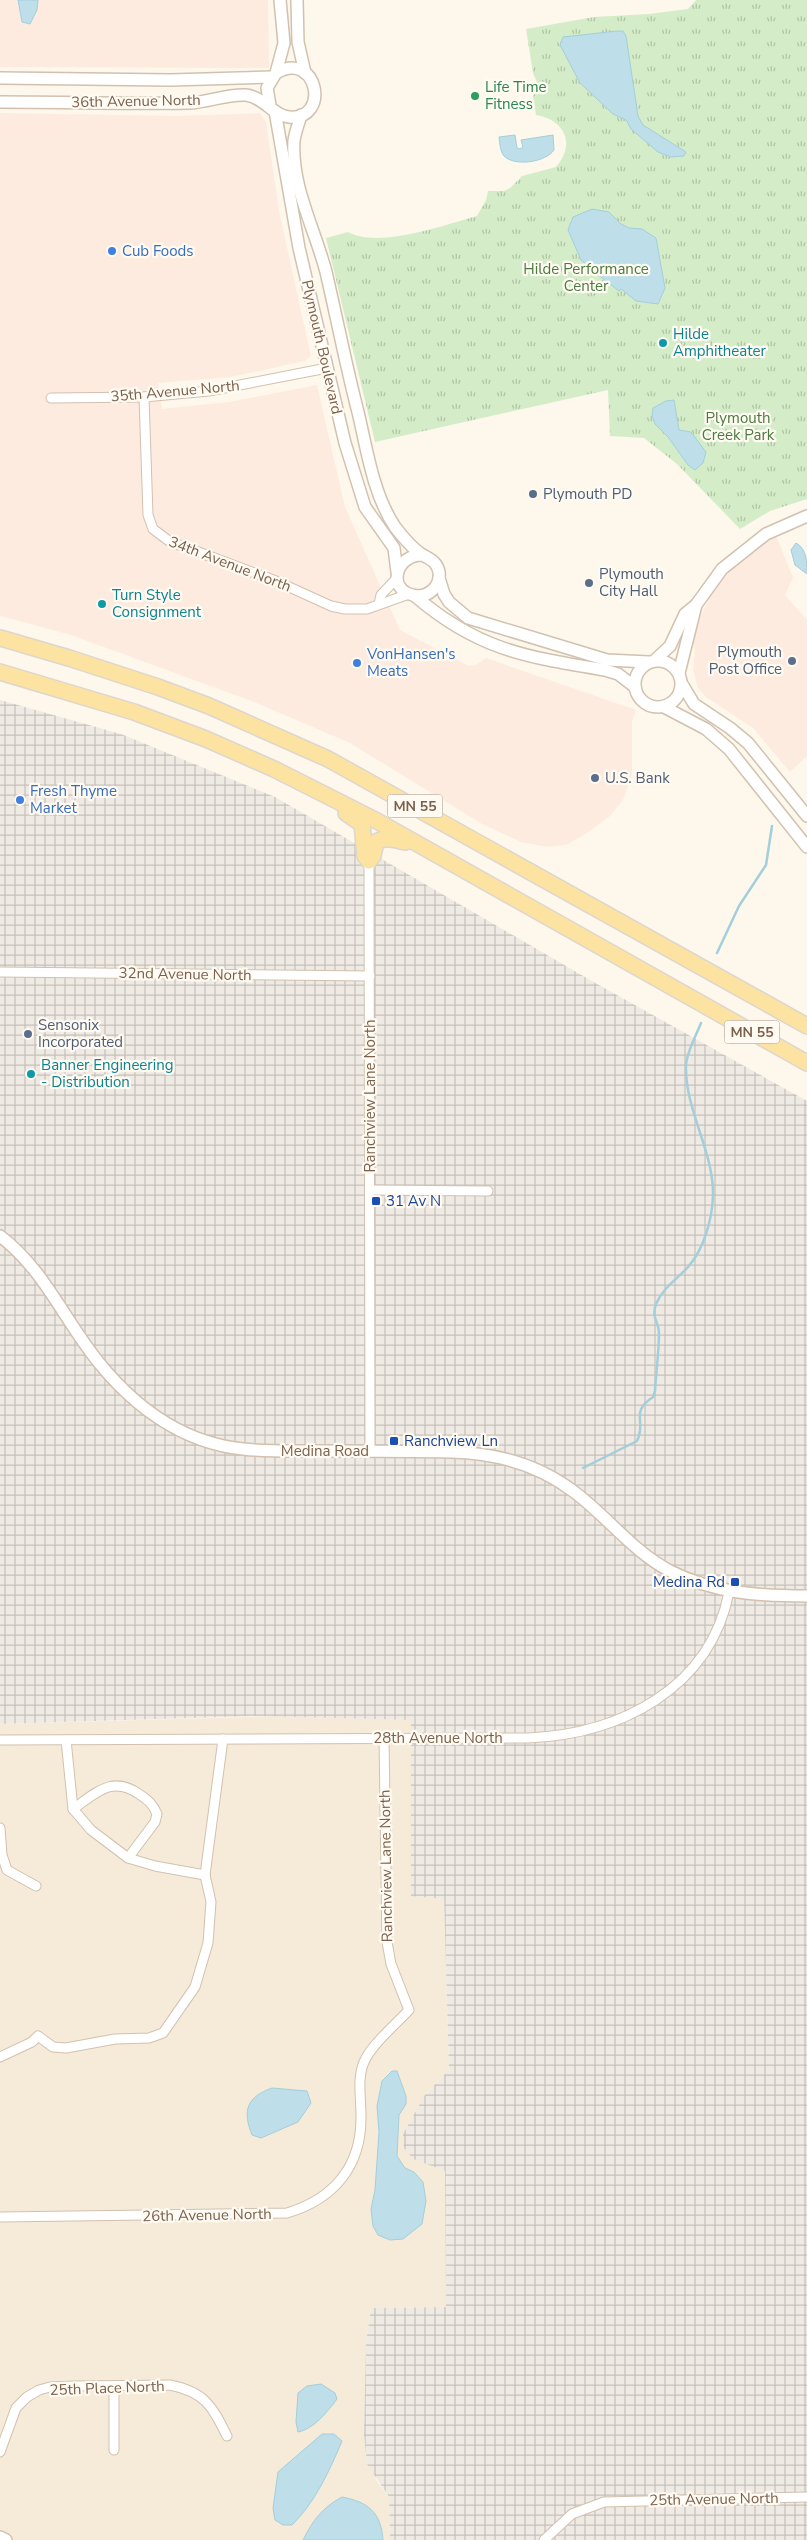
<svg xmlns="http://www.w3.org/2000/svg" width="807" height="2540" viewBox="0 0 807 2540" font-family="'Nunito Sans',sans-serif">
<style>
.residential{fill:#f6ebd9}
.commercial{fill:#feebdf}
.industrial{fill:url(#industrial-grid)}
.park{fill:url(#park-tufts)}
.water{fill:#bedfe9;stroke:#a3cedb}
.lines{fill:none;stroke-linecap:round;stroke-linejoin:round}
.stream{stroke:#a3cedb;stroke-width:2.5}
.minor-casing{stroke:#d2c1af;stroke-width:11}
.tertiary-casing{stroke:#d2c1af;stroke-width:14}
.primary-casing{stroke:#ddd6d0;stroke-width:18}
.minor{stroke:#fff;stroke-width:9}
.tertiary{stroke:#fff;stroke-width:11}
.primary{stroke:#fde3a2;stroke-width:15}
.leisure-dot{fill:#2e9e5b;stroke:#fffbf3;stroke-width:2}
.shop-dot{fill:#3f7fe0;stroke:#fffbf3;stroke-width:2}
.culture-dot{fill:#0f9aa8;stroke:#fffbf3;stroke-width:2}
.service-dot{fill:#5c6f8a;stroke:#fffbf3;stroke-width:2}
.transit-dot{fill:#1a4fb4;stroke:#fffbf3;stroke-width:2}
.labels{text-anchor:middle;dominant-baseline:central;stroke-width:4.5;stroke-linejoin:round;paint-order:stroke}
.shield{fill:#fffbf3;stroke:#a38f7e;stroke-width:1}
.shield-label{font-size:14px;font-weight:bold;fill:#7b614c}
.leisure-label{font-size:15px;fill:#27864d;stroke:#fffbf3;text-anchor:start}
.street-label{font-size:15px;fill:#7b614c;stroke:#fffbf3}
.shop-label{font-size:15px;fill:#366cbe;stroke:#fffbf3;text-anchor:start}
.park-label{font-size:15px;fill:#4c7b40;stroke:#fffbf3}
.culture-label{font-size:15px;fill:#0d838f;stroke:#fffbf3;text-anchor:start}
.service-label{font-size:15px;fill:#4e5e75;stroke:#fffbf3;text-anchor:start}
.transit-label{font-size:15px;fill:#164399;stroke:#fffbf3;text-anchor:start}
</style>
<defs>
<pattern id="industrial-grid" width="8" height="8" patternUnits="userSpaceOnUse" patternTransform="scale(1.25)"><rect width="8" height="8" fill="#efeae4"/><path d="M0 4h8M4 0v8" fill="none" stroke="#c7c1bb"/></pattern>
<pattern id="park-tufts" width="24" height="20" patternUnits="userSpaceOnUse" patternTransform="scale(1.25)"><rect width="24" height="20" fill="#d4edc8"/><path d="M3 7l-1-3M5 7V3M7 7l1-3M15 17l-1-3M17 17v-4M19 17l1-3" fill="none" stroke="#b1c3a5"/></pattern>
</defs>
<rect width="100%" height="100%" fill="#fdf8eb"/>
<!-- residential -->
<path class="residential" d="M 284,1716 L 411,1720 L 419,1896 L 444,1899 L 449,2070 L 425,2095 L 413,2159 L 445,2171 L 446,2307 L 371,2308 L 366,2343 L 364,2434 L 376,2480 L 389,2497 L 390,2540 L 0,2540 L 0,1724 Z"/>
<!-- commercial -->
<g class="commercial">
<path d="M 0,0 L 268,0 L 269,68 L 0,67 Z"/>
<path d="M 0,113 L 179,116 L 260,113 L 266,122 L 279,211 L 311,356 L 305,361 L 231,377 L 158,383 L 162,409 L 229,402 L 317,385 L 345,507 L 400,630 L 469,666 L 476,665 L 486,658 L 636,710 L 632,722 L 632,774 L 623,800 L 610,816 L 587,833 L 566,845 L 548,847 L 521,842 L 482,824 L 350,743 L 254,702 L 71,635 L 0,616 Z"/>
<path d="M 776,535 L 793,578 L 785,595 L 807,620 L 807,756 L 790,772 L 753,728 L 706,697 L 698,688 L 693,670 L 695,651 L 692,634 L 712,593 L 731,570 Z"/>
</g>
<!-- industrial -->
<path class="industrial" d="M 0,700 L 121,734 L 275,797 L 590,980 L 807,1101 L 807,2540 L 390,2540 L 389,2497 L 367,2464 L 364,2434 L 366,2343 L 371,2308 L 446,2307 L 445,2171 L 413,2159 L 404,2148 L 403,2134 L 425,2095 L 449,2070 L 444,1899 L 411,1896 L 411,1720 L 258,1716 L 0,1724 Z"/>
<!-- park -->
<path class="park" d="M 696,0 L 807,0 L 807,499 L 770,511 L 740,529 L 677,464 L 644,438 L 610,436 L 608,390 L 375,442 L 326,238 L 348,232 C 378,249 444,225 477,216 L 486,200 L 488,191 L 504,191 L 510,188 L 522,176 L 556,167 C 576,144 565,120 536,115 L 533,96 L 539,87 L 533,73 L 526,29 L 594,17 L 649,14 L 688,9 Z"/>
<!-- water -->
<g class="water">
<path d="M 18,0 L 38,0 L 37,10 L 30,24 L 22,22 Z"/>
<path d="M 617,31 L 623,31 L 626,36 L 638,116 L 643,125 L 686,152 L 684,156 L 671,157 L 658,152 L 631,129 L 626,120 L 613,114 L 580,83 L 560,45 L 563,37 Z"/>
<path d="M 515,135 L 517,148 L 520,149 L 523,147 L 521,140 L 553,135 L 554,150 C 546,162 515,167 504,156 C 500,151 500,144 499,137 Z"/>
<path d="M 592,209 L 609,212 L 621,224 L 629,228 L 642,229 L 656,238 L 665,288 L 658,304 L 636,301 L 621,289 L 619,291 L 597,274 L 581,260 L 568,230 L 573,217 Z"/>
<path d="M 674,400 L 679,430 L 691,432 L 706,452 L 703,463 L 695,470 L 688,465 L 668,437 L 655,424 L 652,415 L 653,408 L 666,401 Z"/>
<path d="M 796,543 C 807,549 807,562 807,574 L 795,565 L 791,550 Z"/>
<path d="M 392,2071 L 397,2071 L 406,2096 L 406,2104 L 399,2115 L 397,2156 L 405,2168 L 414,2172 L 423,2182 L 426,2201 L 422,2224 L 403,2239 L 390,2240 L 378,2235 L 373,2226 L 371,2209 L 375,2190 L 379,2132 L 377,2106 L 382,2081 Z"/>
<path d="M 272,2088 L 307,2091 L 311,2103 L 298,2122 L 261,2138 L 252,2135 C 242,2110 247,2097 272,2088 Z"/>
<path d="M 321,2384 L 335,2393 L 337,2399 C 328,2411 314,2429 298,2432 L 296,2422 L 298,2393 L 307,2386 Z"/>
<path d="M 322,2434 L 334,2434 L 342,2441 C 330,2470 314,2504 292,2525 L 283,2525 L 275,2520 L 273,2508 L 278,2472 Z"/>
<path d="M 342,2497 C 368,2502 381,2512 383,2540 L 303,2540 C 313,2520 322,2508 342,2497 Z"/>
</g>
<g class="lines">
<!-- stream -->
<g class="stream">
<path d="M 717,953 L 739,906 L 766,865 L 772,826"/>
<path d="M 583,1468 L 637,1441 C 647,1421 629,1413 653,1397 L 655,1391 C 656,1372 659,1352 659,1333 C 659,1322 651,1318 656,1304 C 662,1289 677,1279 688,1267 C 704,1249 712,1220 713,1196 C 714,1151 685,1111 686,1066 C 686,1053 696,1036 701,1023"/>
</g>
<!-- minor casing -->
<g class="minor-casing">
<g id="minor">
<path d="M 144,397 L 148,515 L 153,529 L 169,541 L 276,581 L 331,606 L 345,609 L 367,609 L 409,594"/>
<path d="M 51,398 L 144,397 L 209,391 L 327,368"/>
<path d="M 379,604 L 381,595 L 397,578"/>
<path d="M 369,861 L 370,1451"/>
<path d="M 0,972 L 370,976"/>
<path d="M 370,1190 L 488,1191"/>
<path d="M 0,1740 L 528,1738 C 620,1734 710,1689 729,1592"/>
<path d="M 66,1740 L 73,1809 L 91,1830 L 128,1858 L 155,1866 L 205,1875"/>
<path d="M 73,1809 C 96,1793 112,1775 139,1794 C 148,1800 153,1804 157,1814 L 155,1822 L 128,1858"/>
<path d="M 0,1828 L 2,1855 L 7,1870 L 36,1886"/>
<path d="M 0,2057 L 32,2042 L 38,2036 L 53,2047 L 66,2048 L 115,2039 L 149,2038 L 163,2033 L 195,1987 L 208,1943 L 211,1902 L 205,1875 L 223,1739"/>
<path d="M 0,2217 L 287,2213 C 334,2199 362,2166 361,2115 C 361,2098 357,2078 364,2062 C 371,2045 396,2024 409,2010 L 391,1964 L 387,1942 L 384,1738"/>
<path d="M 114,2386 L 114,2450"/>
<path d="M 0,2452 L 16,2408 L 27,2397 L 39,2390 L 50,2387 L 74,2386 L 170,2385 C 205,2392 212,2406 227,2436"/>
<path d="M 544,2540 L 572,2514 L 604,2502 L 807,2497"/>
</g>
</g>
<!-- tertiary casing -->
<g class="tertiary-casing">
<g id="tertiary">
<path d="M 297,0 L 298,42 L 305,73"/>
<path d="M 276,73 L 284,43 L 280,0"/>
<path d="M 0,78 L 171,80 L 272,77"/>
<path d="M 0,102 C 63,102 127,104 190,103 C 209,102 226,94 246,95 C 264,97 273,116 289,117 C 331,121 318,49 276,73 L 267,88 L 270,105"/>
<path d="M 275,111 L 299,248 L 345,443 L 365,507 L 394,548 L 397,572"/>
<path d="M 301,115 C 299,123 295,132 294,141 C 291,186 315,229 326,272 C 337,319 346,366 358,412 C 367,450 373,494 395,527 C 402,536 412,548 421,554 C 429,559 437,561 439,572 C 441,586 428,599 413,595 C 387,590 395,555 422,555"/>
<path d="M 439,578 L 444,594 L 449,602 L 468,618 L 607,660 L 649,662"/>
<path d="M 415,596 C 478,650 526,657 605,670 L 618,674 L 635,687"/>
<circle cx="658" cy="684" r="23"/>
<path d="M 654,661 L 670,646 L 685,614 L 696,605 L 722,569 L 766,534 L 807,516"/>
<path d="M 679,673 L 696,605"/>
<path d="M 682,684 L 694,704 L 730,728 L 748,743 L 807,816"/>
<path d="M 664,707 L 706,729 L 729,749 L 807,847"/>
<path d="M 0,1236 C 45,1270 65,1322 100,1364 C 136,1408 184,1443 243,1449 C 269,1452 296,1451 322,1451 C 365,1451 408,1451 451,1452 C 495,1453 537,1464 573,1491 C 607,1516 632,1551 670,1571 C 714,1593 758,1596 807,1596"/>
<path d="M 0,2537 L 6,2540"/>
</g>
</g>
<!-- primary casing -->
<g class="primary-casing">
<g id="primary">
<path d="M 0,638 L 69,658 L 158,687 L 209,706 L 328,759 L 807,1026"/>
<path d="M 0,672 L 134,712 L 206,739 L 274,769 L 377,821 L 807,1063"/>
<path d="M 346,813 L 362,824 L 365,856 L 369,861 L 373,856 L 376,842 C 387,836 394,840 405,842"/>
</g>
</g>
<!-- minor -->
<use href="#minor" class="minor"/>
<!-- tertiary -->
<use href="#tertiary" class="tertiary"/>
<!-- primary -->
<use href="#primary" class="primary"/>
</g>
<!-- markers -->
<circle class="leisure-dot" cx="475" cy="96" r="5"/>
<g class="shop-dot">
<circle cx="112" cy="251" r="5"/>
<circle cx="357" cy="663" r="5"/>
<circle cx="20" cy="800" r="5"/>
</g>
<g class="culture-dot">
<circle cx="663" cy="343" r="5"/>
<circle cx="102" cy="604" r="5"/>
<circle cx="31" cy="1074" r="5"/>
</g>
<g class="service-dot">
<circle cx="533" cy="494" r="5"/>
<circle cx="589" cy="583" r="5"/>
<circle cx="792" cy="661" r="5"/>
<circle cx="595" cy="778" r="5"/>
<circle cx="28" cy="1034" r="5"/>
</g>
<g class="transit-dot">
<rect x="371" y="1196" width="10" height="10" rx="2.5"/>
<rect x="389" y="1436" width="10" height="10" rx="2.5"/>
<rect x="730" y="1577" width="10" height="10" rx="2.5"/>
</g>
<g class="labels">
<!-- shield labels -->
<g class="shield">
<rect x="387.5" y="794.5" width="55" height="23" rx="4"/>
<rect x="724.5" y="1020.5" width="55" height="23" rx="4"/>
</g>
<g class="shield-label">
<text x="415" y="806">MN 55</text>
<text x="752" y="1032">MN 55</text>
</g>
<!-- leisure labels -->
<g class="leisure-label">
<text x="485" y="87">Life Time<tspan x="485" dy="17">Fitness</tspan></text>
</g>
<!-- street labels -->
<g class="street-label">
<text transform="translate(136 101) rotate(-1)">36th Avenue North</text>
<text transform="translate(322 347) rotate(77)">Plymouth Boulevard</text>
<text transform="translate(175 391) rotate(-5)">35th Avenue North</text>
<text transform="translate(230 564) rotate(21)">34th Avenue North</text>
<text transform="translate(185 974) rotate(1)">32nd Avenue North</text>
<text transform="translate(370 1096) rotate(-90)">Ranchview Lane North</text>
<text x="325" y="1451">Medina Road</text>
<text x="438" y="1738">28th Avenue North</text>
<text transform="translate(386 1866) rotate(-91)">Ranchview Lane North</text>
<text transform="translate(207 2215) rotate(-1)">26th Avenue North</text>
<text transform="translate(107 2388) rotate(-2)">25th Place North</text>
<text transform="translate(714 2499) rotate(-1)">25th Avenue North</text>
</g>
<!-- shop labels -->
<g class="shop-label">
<text x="122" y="251">Cub Foods</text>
<text x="367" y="654">VonHansen's<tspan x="367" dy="17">Meats</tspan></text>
<text x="30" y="791">Fresh Thyme<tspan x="30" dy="17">Market</tspan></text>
</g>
<!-- park labels -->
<g class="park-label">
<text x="586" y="269">Hilde Performance<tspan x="586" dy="17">Center</tspan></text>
<text x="738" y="418">Plymouth<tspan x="738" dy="17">Creek Park</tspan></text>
</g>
<!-- culture labels -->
<g class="culture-label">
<text x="673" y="334">Hilde<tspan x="673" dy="17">Amphitheater</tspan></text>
<text x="112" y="595">Turn Style<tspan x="112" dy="17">Consignment</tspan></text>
<text x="41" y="1065">Banner Engineering<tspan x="41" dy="17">- Distribution</tspan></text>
</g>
<!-- service labels -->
<g class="service-label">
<text x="543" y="494">Plymouth PD</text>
<text x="599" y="574">Plymouth<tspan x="599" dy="17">City Hall</tspan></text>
<text x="782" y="652" text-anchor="end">Plymouth<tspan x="782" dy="17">Post Office</tspan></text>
<text x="605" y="778">U.S. Bank</text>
<text x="38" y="1025">Sensonix<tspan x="38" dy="17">Incorporated</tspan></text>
</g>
<!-- transit labels -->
<g class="transit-label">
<text x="386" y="1201">31 Av N</text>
<text x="404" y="1441">Ranchview Ln</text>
<text x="725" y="1582" text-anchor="end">Medina Rd</text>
</g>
</g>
</svg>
